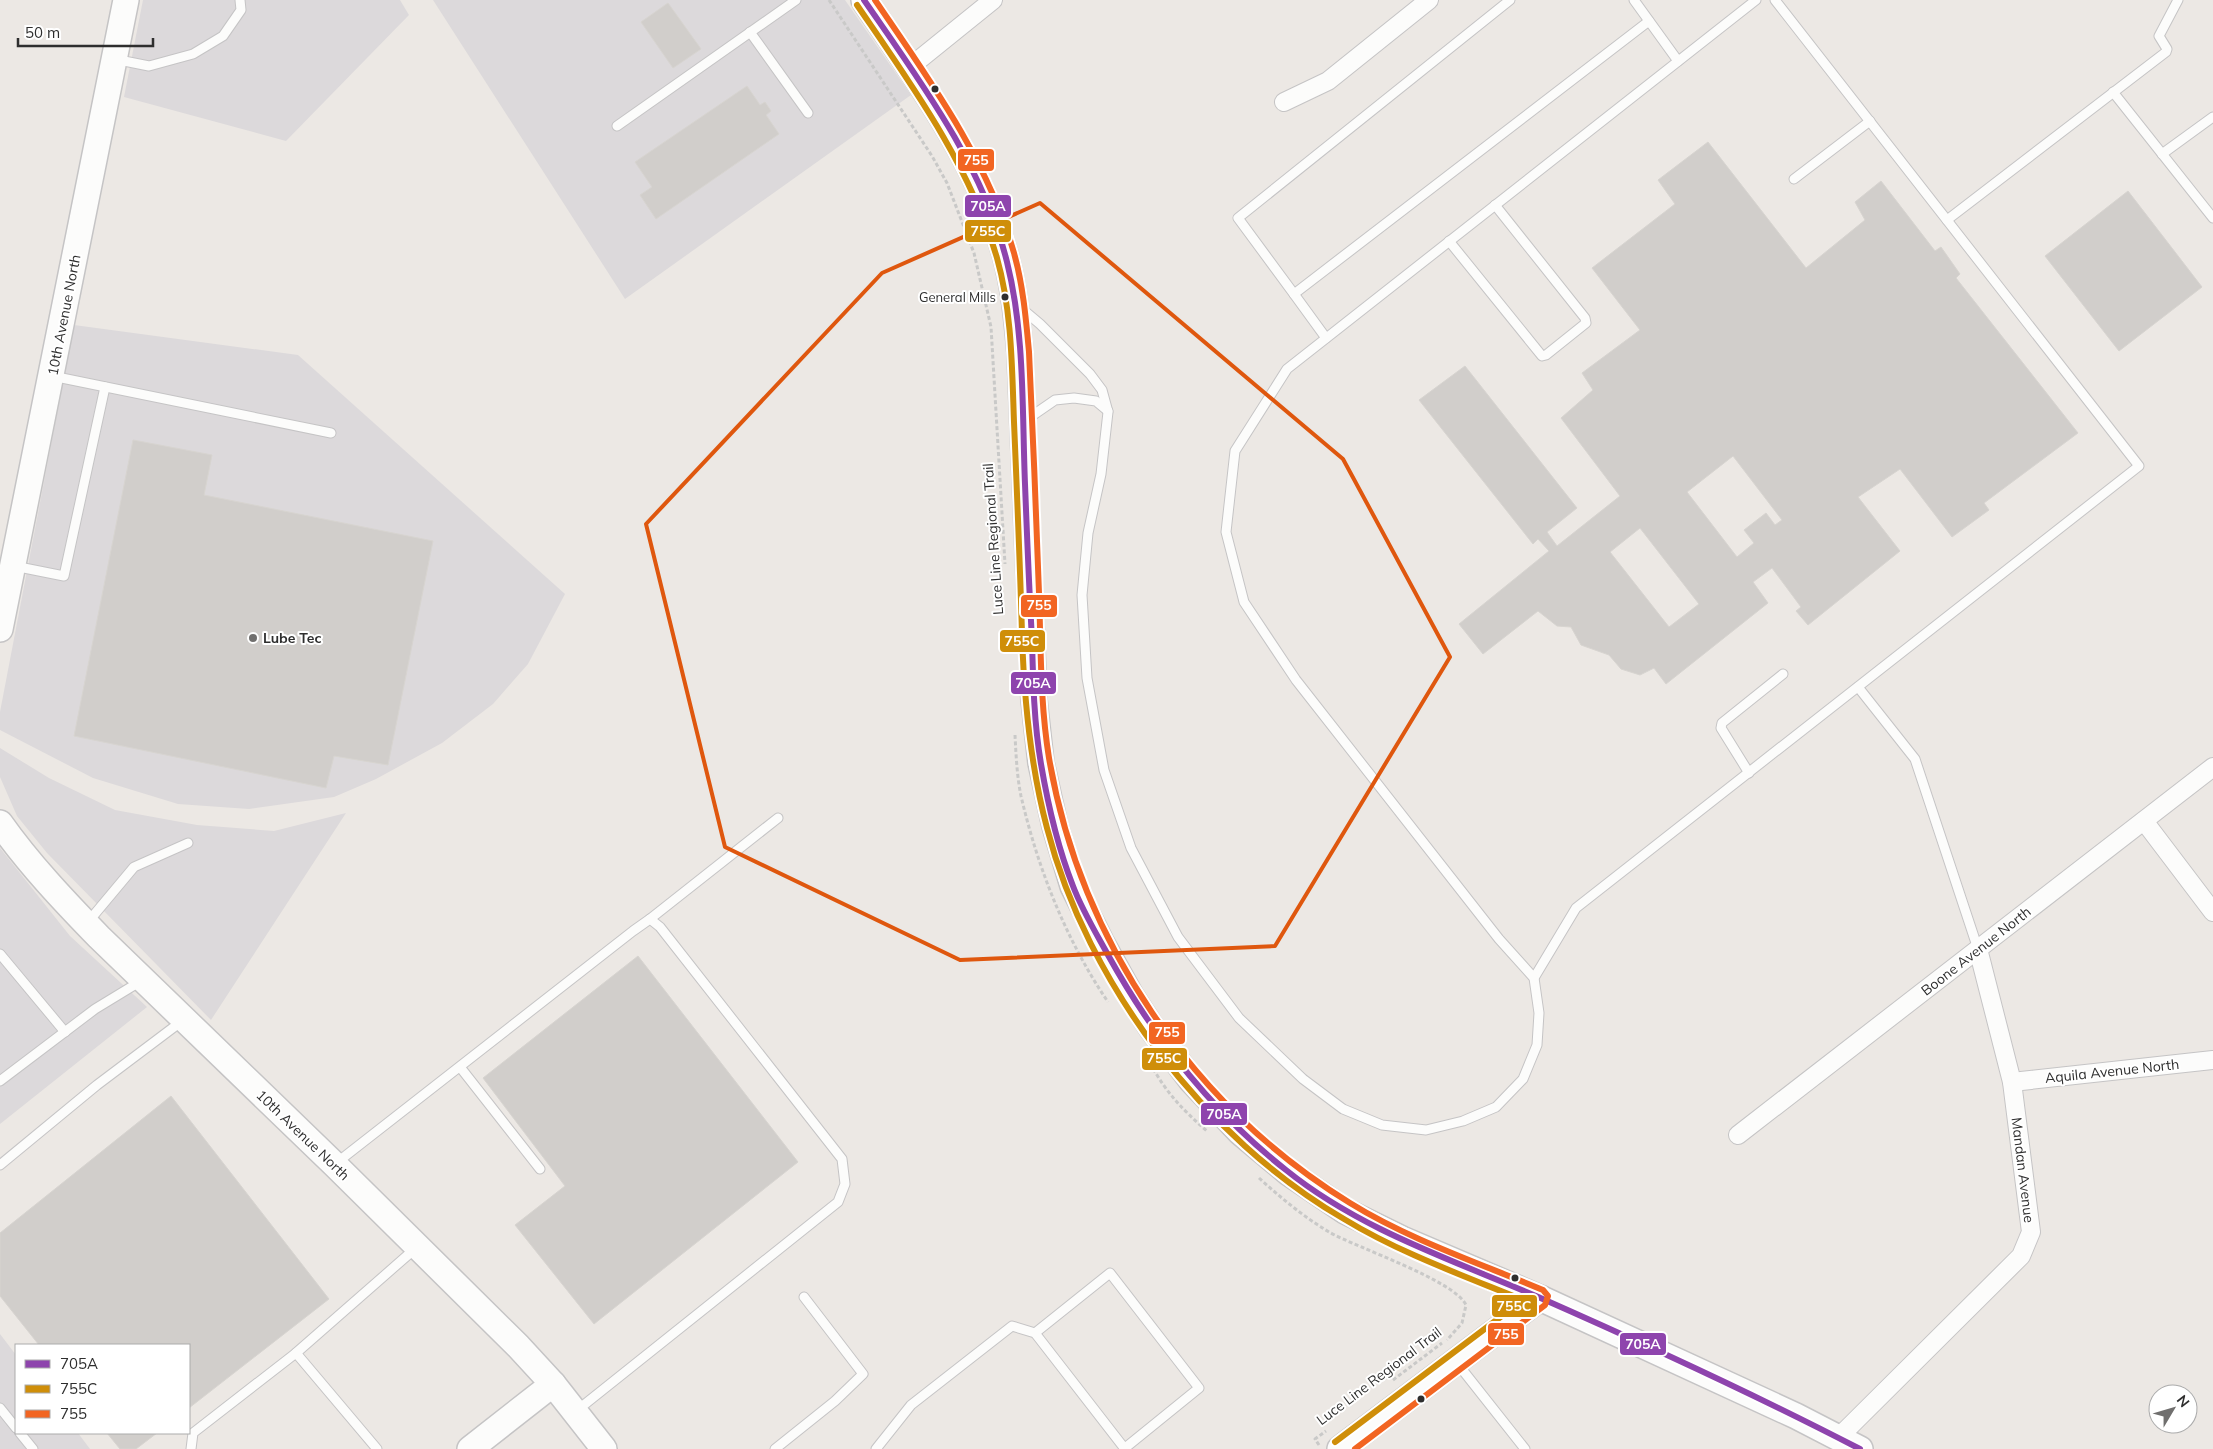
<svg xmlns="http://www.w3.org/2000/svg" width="2213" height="1449" viewBox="0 0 2213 1449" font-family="Mulish,sans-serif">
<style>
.industrial{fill:#dcd9db}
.building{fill:#d1cecb;stroke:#d7d4d0;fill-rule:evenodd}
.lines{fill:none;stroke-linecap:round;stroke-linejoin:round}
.lane-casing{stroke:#c5c4c5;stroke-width:11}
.street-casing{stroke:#c5c4c5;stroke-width:20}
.secondary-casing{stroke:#c5c4c5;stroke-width:28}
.path{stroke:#c9c9c8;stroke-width:3;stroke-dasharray:4 2.5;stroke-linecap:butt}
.lane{stroke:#fcfcfb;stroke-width:9}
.street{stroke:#fcfcfb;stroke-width:18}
.secondary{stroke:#fcfcfb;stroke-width:25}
.bus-1-casing{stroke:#fff;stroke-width:10}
.bus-2-casing{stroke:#fff;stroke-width:10}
.bus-3-casing{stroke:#fff;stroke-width:10}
.bus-1{stroke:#8e44ad;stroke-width:6}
.bus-2{stroke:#cf8e09;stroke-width:6}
.bus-3{stroke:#f26522;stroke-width:6}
.marked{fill:none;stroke:#df570e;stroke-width:4;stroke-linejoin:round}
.bus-dot{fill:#2e2e2e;stroke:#fff;stroke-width:2}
.poi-dot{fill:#706f6e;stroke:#fff;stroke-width:2}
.labels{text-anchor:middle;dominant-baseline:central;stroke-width:4;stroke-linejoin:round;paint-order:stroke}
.bus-label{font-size:13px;fill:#2e2e2e;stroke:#fff;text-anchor:end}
.street-label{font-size:14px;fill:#2e2e2e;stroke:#fff}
.poi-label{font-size:14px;font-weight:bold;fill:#2e2e2e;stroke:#fff;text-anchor:start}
.line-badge{stroke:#fff;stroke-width:2}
.badge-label{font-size:14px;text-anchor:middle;font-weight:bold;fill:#fff}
</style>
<rect width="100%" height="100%" fill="#ece8e4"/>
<!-- industrial -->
<g class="industrial">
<path d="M 143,0 L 400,0 L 409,15 L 286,141 L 124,97 Z"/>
<path d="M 433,0 L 845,0 L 911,95 L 625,299 Z"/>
<path d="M 74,325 L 298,355 L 565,594 L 528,664 L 493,704 L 442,743 L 376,779 L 334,797 L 249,809 L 178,804 L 93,778 L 0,730 L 0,712 Z"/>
<path d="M 0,748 L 49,778 L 115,810 L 197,825 L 274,831 L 346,813 L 211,1020 L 47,853 L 17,816 L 0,777 Z"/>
<path d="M 0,848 L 70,936 L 147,1007 L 0,1124 Z"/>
<path d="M 0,1334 L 16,1355 L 16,1433 L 78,1433 L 90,1449 L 0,1449 Z"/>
</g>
<!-- building -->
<g class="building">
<path d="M 668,3 L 701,49 L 673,68 L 641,22 Z"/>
<path d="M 747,86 L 760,105 L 765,102 L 771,111 L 766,115 L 779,134 L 656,219 L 640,195 L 652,187 L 635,162 Z"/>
<path d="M 1708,142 L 1806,268 L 1865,220 L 1855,202 L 1881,181 L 1935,251 L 1941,247 L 1960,274 L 1956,278 L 2078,433 L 1984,503 L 1989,510 L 1952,537 L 1900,469 L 1858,497 L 1900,551 L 1808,625 L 1796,611 L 1801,607 L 1772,568 L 1753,582 L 1768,603 L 1666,684 L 1654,668 L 1640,675 L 1621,669 L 1609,655 L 1581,645 L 1571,627 L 1557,626 L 1538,611 L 1483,654 L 1459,624 L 1549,551 L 1538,539 L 1533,544 L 1419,400 L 1465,366 L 1577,508 L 1547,532 L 1557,546 L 1620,496 L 1561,418 L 1593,390 L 1582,373 L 1640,330 L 1592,268 L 1675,204 L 1658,180 ZM 1733,456 L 1782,520 L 1775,525 L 1766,513 L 1744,530 L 1754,543 L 1737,557 L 1687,492 ZM 1640,528 L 1699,604 L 1669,627 L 1610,552 Z"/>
<path d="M 2128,191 L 2202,287 L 2119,351 L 2045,256 Z"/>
<path d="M 133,440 L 212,455 L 204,495 L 433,541 L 388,765 L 334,756 L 326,788 L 74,736 Z"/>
<path d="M 638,956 L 798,1162 L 594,1324 L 515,1225 L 565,1186 L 483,1078 Z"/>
<path d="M 171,1096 L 329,1299 L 189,1408 L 189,1345 L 39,1345 L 0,1296 L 0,1233 Z"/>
<path d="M 107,1433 L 157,1433 L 136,1449 L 120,1449 Z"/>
</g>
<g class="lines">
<!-- lane casing -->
<g class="lane-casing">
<g id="lane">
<path d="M 1510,0 L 1238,218 L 1294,294 L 1649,21"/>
<path d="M 1634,0 L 1678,61"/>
<path d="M 750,32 L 808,113"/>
<path d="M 114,59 L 149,66 L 193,54 L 223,36 L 241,10 L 240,0"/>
<path d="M 2113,92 L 2213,218"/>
<path d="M 617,126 L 796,0"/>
<path d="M 2162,154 L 2213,117"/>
<path d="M 1794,179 L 1870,121"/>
<path d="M 1947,220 L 2166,52 L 2167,49 L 2159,36 L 2178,0"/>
<path d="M 1449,241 L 1542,356 L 1546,355 L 1586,323 L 1585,318 L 1495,205"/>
<path d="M 1294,294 L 1326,338"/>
<path d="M 1021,308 L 1040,324 L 1090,374 L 1102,390 L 1108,412 L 1101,474 L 1088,533 L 1082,595 L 1087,678 L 1104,770 L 1131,848 L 1178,937 L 1239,1018 L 1303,1079 L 1343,1109 L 1382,1125 L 1426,1130 L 1463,1121 L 1496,1107 L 1523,1079 L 1537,1045 L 1539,1013 L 1534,978 L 1499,939 L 1296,680 L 1244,602 L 1226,532 L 1235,451 L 1287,369 L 1756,0"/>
<path d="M 52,376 L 331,433"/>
<path d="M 1026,420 L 1055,400 L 1074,398 L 1096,401 L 1108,411"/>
<path d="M 14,566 L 64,576 L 105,387"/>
<path d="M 1858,687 L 1915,759 L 1978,949"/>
<path d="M 1749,773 L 1721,728 L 1722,723 L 1783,674"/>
<path d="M 650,919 L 778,818"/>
<path d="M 88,922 L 134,867 L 188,843"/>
<path d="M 0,954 L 65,1032"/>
<path d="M 1534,978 L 1576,908 L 2139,466 L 1775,0"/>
<path d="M 460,1067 L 540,1169"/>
<path d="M 0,1081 L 95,1009 L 141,981"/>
<path d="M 335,1164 L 633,931 L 650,919 L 660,927 L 842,1159 L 845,1184 L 838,1202 L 575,1412"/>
<path d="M 0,1165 L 97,1085 L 182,1021"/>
<path d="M 1035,1333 L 1110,1273 L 1199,1388 L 1125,1448"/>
<path d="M 1457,1363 L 1525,1449"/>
<path d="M 0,1408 L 16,1428"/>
<path d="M 20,1433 L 33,1449"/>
<path d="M 191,1449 L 193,1433 L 296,1353"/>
<path d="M 377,1449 L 296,1353 L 417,1247"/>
<path d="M 775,1449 L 835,1401 L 863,1374 L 804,1297"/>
<path d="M 876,1449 L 911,1405 L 1012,1326 L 1035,1333 L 1125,1449"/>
</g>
</g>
<!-- street casing -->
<g class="street-casing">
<g id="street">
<path d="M 910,67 L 993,0"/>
<path d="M 1284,102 L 1328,81 L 1429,0"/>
<path d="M 2144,821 L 2213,912"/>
<path d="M 2012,1082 L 2213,1060"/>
<path d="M 1738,1135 L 2213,767"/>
<path d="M 1839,1437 L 2021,1256 L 2031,1232 L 2012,1082 L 1978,949"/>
</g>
</g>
<!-- secondary casing -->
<g class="secondary-casing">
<g id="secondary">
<path d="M 864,0 C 918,79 978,161 1005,254 C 1014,286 1017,319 1020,352 L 1034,700 L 1041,763 L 1055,826 L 1073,886 L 1101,942 L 1131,996 L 1151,1027 L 1192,1081 L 1240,1132 L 1289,1173 L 1345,1211 L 1402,1239 L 1540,1298 L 1796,1416 L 1860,1449"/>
<path d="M 0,629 L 126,0"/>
<path d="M 0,823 C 29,864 64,901 99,937 L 335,1165 L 518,1346 L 553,1384 L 604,1449"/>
<path d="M 470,1449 L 553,1384"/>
<path d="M 1340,1449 L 1540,1298"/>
</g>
</g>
<!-- path -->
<g class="path">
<path d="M 829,0 L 932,156 L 947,183 L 974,253 L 991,327 L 1005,564"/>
<path d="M 1015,735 C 1016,755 1017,777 1021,796 C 1038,869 1066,940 1108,1002"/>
<path d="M 1150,1063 C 1167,1094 1182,1109 1208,1132"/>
<path d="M 1259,1178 C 1281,1198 1304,1217 1329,1232 C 1357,1248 1454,1280 1466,1305 L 1462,1323 L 1447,1340"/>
<path d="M 1393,1380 L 1442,1343"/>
<path d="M 1319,1445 L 1315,1439 L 1326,1431"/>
</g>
<!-- lane -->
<use href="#lane" class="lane"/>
<!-- street -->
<use href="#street" class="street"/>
<!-- secondary -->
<use href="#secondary" class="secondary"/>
<!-- bus-1 casing -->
<g class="bus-1-casing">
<path id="bus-1" d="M 864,0 C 920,81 983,165 1007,262 C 1025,334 1022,411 1025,484 C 1027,536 1029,587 1032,639 C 1033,681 1034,723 1041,764 C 1048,805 1058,848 1073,886 C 1082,910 1096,933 1108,955 C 1154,1038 1211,1111 1286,1170 C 1359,1229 1450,1259 1536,1296 C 1645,1344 1754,1394 1860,1449"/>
</g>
<!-- bus-2 casing -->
<g class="bus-2-casing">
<path id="bus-2" d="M 857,5 C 911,84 970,165 997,258 C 1012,311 1012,368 1014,422 C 1017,492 1020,563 1022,634 C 1024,700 1030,764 1047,828 C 1087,984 1205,1138 1344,1219 C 1400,1253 1462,1275 1523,1300 L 1335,1442"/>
</g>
<!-- bus-3 casing -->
<g class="bus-3-casing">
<path id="bus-3" d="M 875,0 C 929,79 988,160 1014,253 C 1023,285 1026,319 1029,352 C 1033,432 1036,513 1039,593 C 1041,648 1040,703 1049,758 C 1080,940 1192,1106 1350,1203 C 1410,1240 1479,1263 1543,1290 L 1548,1296 L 1545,1305 L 1355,1449"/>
</g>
<!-- bus-1 -->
<use href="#bus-1" class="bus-1"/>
<!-- bus-2 -->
<use href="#bus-2" class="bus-2"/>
<!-- bus-3 -->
<use href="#bus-3" class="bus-3"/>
</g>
<!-- marked area -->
<path class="marked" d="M 1040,203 L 1343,459 L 1450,657 L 1275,946 L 960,960 L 725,847 L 646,524 L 882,273 Z"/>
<!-- markers -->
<g class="bus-dot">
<circle cx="935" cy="89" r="4.5"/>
<circle cx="1005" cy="297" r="4.5"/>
<circle cx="1515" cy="1278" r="4.5"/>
<circle cx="1421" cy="1399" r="4.5"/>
</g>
<circle class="poi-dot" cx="253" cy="638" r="5"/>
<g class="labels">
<!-- bus labels -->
<g class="bus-label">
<text x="996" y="297">General Mills</text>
</g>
<!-- street labels -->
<g class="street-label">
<text transform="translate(64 315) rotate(-79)">10th Avenue North</text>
<text transform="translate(993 539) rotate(-94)">Luce Line Regional Trail</text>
<text transform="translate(1976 951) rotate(-38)">Boone Avenue North</text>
<text transform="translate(2112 1071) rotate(-6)">Aquila Avenue North</text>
<text transform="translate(303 1135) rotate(44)">10th Avenue North</text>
<text transform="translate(2023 1170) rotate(83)">Mandan Avenue</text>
<text transform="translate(1379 1376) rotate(-37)">Luce Line Regional Trail</text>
</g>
<!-- poi labels -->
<g class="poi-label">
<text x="263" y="638">Lube Tec</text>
</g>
</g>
<g class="line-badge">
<rect x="957" y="148" width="38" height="24" rx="5" fill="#f26522"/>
<rect x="964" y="194" width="48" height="24" rx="5" fill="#8e44ad"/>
<rect x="964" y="219" width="48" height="24" rx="5" fill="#cf8e09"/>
<rect x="1020" y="594" width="38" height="24" rx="5" fill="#f26522"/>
<rect x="999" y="629" width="47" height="24" rx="5" fill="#cf8e09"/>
<rect x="1010" y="671" width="47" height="24" rx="5" fill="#8e44ad"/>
<rect x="1148" y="1021" width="38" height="24" rx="5" fill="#f26522"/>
<rect x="1141" y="1047" width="47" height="24" rx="5" fill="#cf8e09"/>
<rect x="1200" y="1102" width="48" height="24" rx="5" fill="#8e44ad"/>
<rect x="1491" y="1294" width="47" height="24" rx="5" fill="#cf8e09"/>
<rect x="1487" y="1322" width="38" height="24" rx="5" fill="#f26522"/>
<rect x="1619" y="1332" width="48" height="24" rx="5" fill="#8e44ad"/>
</g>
<g class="badge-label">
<text x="976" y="165">755</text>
<text x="988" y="211">705A</text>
<text x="988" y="236">755C</text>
<text x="1039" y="610">755</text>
<text x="1022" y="646">755C</text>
<text x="1033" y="688">705A</text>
<text x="1167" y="1037">755</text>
<text x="1164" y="1063">755C</text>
<text x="1224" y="1119">705A</text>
<text x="1514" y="1311">755C</text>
<text x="1506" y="1339">755</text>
<text x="1643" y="1349">705A</text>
</g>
<!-- legend -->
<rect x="15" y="1344" width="175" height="90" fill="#ffffff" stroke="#ababab"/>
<rect x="25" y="1360" width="25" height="8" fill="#8e44ad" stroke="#ababab"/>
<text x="60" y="1369" font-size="15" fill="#2e2e2e">705A</text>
<rect x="25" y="1385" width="25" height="8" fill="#cf8e09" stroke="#ababab"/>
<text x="60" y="1394" font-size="15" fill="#2e2e2e">755C</text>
<rect x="25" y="1410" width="25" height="8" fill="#f26522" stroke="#ababab"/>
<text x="60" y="1419" font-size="15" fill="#2e2e2e">755</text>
<!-- north arrow -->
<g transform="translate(2173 1409) rotate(52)"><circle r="24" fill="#ffffff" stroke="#ababab"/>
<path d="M0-4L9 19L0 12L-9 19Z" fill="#706f6e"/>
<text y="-8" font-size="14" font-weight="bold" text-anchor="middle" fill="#2e2e2e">N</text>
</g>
<!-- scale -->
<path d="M18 38v8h135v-8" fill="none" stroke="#2e2e2e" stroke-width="2.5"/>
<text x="25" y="38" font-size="15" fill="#2e2e2e" stroke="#ffffff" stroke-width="4" paint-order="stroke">50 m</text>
</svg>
